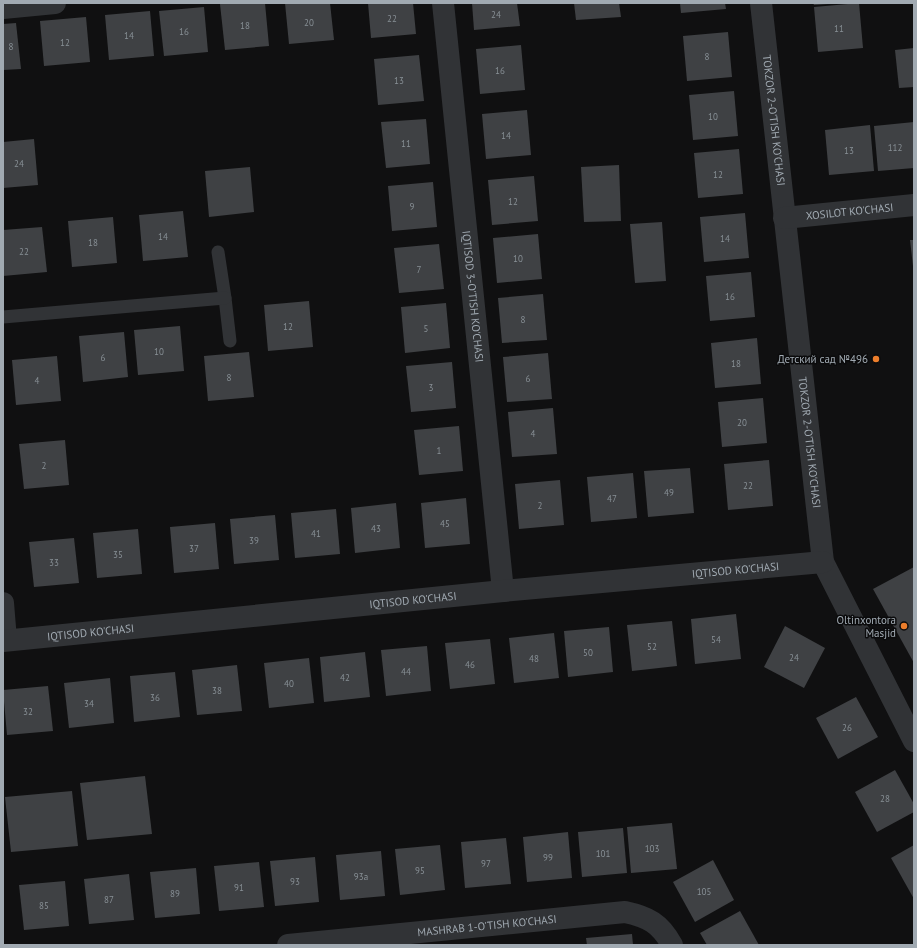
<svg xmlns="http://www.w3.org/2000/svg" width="917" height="948" viewBox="0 0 917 948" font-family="'PT Sans',sans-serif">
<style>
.building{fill:#3f4144}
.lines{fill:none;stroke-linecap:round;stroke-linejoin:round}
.lane{stroke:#313336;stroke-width:13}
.street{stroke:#313336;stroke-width:22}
.poi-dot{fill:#ed7e2c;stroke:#0b0b0c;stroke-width:1.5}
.labels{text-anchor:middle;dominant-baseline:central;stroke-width:3;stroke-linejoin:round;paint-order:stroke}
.number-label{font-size:9px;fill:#889096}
.street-label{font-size:11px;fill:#a1aab2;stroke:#0b0b0c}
.poi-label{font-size:11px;fill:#a1aab2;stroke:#0b0b0c;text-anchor:end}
</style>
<rect width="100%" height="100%" fill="#101011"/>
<!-- building -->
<g class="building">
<path d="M 236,3 L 265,3 L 269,46 L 225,50 L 220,4 Z"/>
<path d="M 285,3 L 330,3 L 334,40 L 289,44 Z"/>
<path d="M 368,3 L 413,3 L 416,34 L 371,38 Z"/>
<path d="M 472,3 L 517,3 L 520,26 L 474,30 Z"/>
<path d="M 574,3 L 619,3 L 621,17 L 576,20 Z"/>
<path d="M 680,3 L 725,3 L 726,9 L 681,13 Z"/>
<path d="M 813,3 L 828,3 L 828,4 L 814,5 Z"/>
<path d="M 859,3 L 863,48 L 818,52 L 814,7 Z"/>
<path d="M 204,7 L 208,52 L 164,56 L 159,11 Z"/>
<path d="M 150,11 L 154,56 L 109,60 L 105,15 Z"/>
<path d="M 86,17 L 90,62 L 44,66 L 40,21 Z"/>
<path d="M 16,23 L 21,69 L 3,70 L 3,24 Z"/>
<path d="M 728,32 L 732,77 L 687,81 L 683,36 Z"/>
<path d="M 521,45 L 525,90 L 480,94 L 476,49 Z"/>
<path d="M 914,48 L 914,87 L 899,88 L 895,50 Z"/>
<path d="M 419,55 L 424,101 L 378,105 L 374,59 Z"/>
<path d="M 734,91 L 738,136 L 693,140 L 689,95 Z"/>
<path d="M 527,110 L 531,155 L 486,159 L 482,114 Z"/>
<path d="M 426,119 L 430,164 L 386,168 L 381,122 Z"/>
<path d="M 914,122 L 914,168 L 878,171 L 874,126 Z"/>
<path d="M 870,125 L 874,171 L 829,175 L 825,130 Z"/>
<path d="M 34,139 L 38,185 L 3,188 L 3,142 Z"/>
<path d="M 739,149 L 743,194 L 698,198 L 694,153 Z"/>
<path d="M 619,165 L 621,221 L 584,222 L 581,167 Z"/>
<path d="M 250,167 L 254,212 L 209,217 L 205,171 Z"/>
<path d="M 534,176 L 538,221 L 492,225 L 488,180 Z"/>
<path d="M 433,182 L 437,227 L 392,231 L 388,186 Z"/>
<path d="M 183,211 L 188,257 L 143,261 L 139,215 Z"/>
<path d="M 745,213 L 749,258 L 704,262 L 700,217 Z"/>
<path d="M 113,217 L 117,263 L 72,267 L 68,221 Z"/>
<path d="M 662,222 L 666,281 L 635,283 L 630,224 Z"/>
<path d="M 42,227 L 47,272 L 3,276 L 3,230 Z"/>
<path d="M 538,234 L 542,279 L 497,283 L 493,238 Z"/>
<path d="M 910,240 L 914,240 L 914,266 L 913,266 Z"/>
<path d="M 439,244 L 444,289 L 399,293 L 394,248 Z"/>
<path d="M 751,272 L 755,317 L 710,321 L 706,276 Z"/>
<path d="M 543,294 L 547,340 L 502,343 L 498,298 Z"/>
<path d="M 309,301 L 313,347 L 268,351 L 264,305 Z"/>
<path d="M 446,303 L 450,348 L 405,353 L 401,307 Z"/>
<path d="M 180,326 L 184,371 L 138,375 L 134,330 Z"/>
<path d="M 124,332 L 128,377 L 83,382 L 79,336 Z"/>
<path d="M 757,338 L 761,384 L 715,388 L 711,343 Z"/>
<path d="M 249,352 L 254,397 L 208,401 L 204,356 Z"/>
<path d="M 548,353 L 552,399 L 507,402 L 503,357 Z"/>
<path d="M 57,356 L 61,401 L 16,405 L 12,360 Z"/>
<path d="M 452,362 L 456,408 L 411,412 L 406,366 Z"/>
<path d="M 763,398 L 767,443 L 722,447 L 718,402 Z"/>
<path d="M 553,408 L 557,454 L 512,457 L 508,412 Z"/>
<path d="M 459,426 L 463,471 L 419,475 L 414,430 Z"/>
<path d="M 65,440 L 69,485 L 24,489 L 19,444 Z"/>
<path d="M 769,460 L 773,506 L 728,510 L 724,464 Z"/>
<path d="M 690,468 L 694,513 L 648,517 L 644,471 Z"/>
<path d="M 633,473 L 637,518 L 591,522 L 587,477 Z"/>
<path d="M 560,480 L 564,525 L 519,529 L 515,484 Z"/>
<path d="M 466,498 L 470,544 L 425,548 L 421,503 Z"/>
<path d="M 396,503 L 400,548 L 355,553 L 351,508 Z"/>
<path d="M 336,509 L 340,554 L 295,558 L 291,513 Z"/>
<path d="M 275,515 L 279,560 L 234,564 L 230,519 Z"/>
<path d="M 215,523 L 219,569 L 174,573 L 170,527 Z"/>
<path d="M 138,529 L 142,574 L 97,578 L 93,533 Z"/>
<path d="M 74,538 L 79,583 L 34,587 L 29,542 Z"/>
<path d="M 914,567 L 914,663 L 873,589 Z"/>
<path d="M 736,614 L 741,659 L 695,664 L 691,619 Z"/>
<path d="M 672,621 L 677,666 L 632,671 L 627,625 Z"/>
<path d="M 785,626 L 825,648 L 804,688 L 764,667 Z"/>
<path d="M 609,627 L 613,672 L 568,677 L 564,631 Z"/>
<path d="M 554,633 L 559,678 L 514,683 L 509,638 Z"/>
<path d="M 490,639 L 495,684 L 450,689 L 445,643 Z"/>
<path d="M 427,646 L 431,691 L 386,696 L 381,650 Z"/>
<path d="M 365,652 L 370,697 L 324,702 L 320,657 Z"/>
<path d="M 309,658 L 314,703 L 269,708 L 264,663 Z"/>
<path d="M 237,665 L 242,711 L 197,715 L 192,670 Z"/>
<path d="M 175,672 L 180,717 L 134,722 L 130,676 Z"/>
<path d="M 110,678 L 114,723 L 69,728 L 64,683 Z"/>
<path d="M 48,686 L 53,731 L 7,735 L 3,690 Z"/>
<path d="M 856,697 L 878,737 L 838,759 L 816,718 Z"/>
<path d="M 895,770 L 914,804 L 914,812 L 877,832 L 855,792 Z"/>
<path d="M 145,776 L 152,834 L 87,840 L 80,783 Z"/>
<path d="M 72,791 L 78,846 L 11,852 L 5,797 Z"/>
<path d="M 672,823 L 677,869 L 631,873 L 627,827 Z"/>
<path d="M 623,828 L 627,873 L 582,877 L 578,832 Z"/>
<path d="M 568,832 L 572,878 L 527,882 L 523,837 Z"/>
<path d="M 506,838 L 511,884 L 465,888 L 461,842 Z"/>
<path d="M 440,845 L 445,890 L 400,895 L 395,849 Z"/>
<path d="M 914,845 L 914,899 L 891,858 Z"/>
<path d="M 381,851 L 385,896 L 340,900 L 336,855 Z"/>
<path d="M 315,857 L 319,902 L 275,906 L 270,861 Z"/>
<path d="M 713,860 L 734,900 L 695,922 L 673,882 Z"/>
<path d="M 259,862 L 264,907 L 219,911 L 214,866 Z"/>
<path d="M 196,868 L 200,914 L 155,918 L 150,872 Z"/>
<path d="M 129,874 L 134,920 L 89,924 L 84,879 Z"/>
<path d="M 65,881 L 69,926 L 24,930 L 19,885 Z"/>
<path d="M 740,911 L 759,945 L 707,945 L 700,933 Z"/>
<path d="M 632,934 L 633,945 L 587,945 L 586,938 Z"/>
</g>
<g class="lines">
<!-- lane -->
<g class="lane">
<path d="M 218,252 L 225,298 L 230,341"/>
<path d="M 3,317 L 225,298"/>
</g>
<!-- street -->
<g class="street">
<path id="s1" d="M 443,3 L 503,591"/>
<path id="s2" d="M 761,3 L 823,562 L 914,741"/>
<path d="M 3,8 L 55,3"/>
<path id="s3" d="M 784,218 L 914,205"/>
<path d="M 3,603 L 6,640"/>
<path id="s4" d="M 3,641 L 503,591 L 823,562"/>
<path id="s5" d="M 288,945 L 625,912 C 648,917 660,923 672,945"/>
</g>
</g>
<!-- markers -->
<g class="poi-dot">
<circle cx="876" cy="359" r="4"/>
<circle cx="904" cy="626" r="4"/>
</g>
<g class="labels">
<!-- number labels -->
<g class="number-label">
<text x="496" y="14">24</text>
<text x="392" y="18">22</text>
<text x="309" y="22">20</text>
<text x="245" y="25">18</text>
<text x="839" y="28">11</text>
<text x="184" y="31">16</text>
<text x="129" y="35">14</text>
<text x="65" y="42">12</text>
<text x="11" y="46">8</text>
<text x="707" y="56">8</text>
<text x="500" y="70">16</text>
<text x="399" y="80">13</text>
<text x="713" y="116">10</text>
<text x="506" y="135">14</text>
<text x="406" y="143">11</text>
<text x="895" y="147">112</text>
<text x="849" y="150">13</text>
<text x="19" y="163">24</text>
<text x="718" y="174">12</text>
<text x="513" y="201">12</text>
<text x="412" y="206">9</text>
<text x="163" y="236">14</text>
<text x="725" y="238">14</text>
<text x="93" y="242">18</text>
<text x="24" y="251">22</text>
<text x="518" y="258">10</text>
<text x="419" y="269">7</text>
<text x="730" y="296">16</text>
<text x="523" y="319">8</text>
<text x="288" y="326">12</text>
<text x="426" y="328">5</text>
<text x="159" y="351">10</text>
<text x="103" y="357">6</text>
<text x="736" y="363">18</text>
<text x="229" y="377">8</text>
<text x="528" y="378">6</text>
<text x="37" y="380">4</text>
<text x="431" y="387">3</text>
<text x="742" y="422">20</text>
<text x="533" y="433">4</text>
<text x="439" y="450">1</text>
<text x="44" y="465">2</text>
<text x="748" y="485">22</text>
<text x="669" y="492">49</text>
<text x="612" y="498">47</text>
<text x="540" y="505">2</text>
<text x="445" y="523">45</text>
<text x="376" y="528">43</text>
<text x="316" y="533">41</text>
<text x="254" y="540">39</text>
<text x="194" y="548">37</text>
<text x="118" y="554">35</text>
<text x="54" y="562">33</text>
<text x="716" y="639">54</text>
<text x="652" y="646">52</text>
<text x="588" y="652">50</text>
<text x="794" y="657">24</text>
<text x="534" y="658">48</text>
<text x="470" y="664">46</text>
<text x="406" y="671">44</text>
<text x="345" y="677">42</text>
<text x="289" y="683">40</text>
<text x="217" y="690">38</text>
<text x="155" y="697">36</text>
<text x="89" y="703">34</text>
<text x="28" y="711">32</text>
<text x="847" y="727">26</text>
<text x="885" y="798">28</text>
<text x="652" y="848">103</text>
<text x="603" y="853">101</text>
<text x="548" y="857">99</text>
<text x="486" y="863">97</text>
<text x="420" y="870">95</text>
<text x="361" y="876">93а</text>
<text x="295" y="881">93</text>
<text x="239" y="887">91</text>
<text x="704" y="891">105</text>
<text x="175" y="893">89</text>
<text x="109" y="899">87</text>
<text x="44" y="905">85</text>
</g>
<!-- street labels -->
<g class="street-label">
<text stroke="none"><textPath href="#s2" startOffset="118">TOKZOR 2-O'TISH KO'CHASI</textPath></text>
<text stroke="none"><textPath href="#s3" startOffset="66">XOSILOT KO'CHASI</textPath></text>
<text stroke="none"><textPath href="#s1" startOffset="295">IQTISOD 3-O'TISH KO'CHASI</textPath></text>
<text stroke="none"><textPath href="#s2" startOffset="442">TOKZOR 2-O'TISH KO'CHASI</textPath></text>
<text stroke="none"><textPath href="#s4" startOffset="736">IQTISOD KO'CHASI</textPath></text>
<text stroke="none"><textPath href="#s4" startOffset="412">IQTISOD KO'CHASI</textPath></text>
<text stroke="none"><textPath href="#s4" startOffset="88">IQTISOD KO'CHASI</textPath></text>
<text stroke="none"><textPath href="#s5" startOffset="200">MASHRAB 1-O'TISH KO'CHASI</textPath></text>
</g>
<!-- poi labels -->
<g class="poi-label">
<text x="868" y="359">Детский сад №496</text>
<text x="896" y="620">Oltinxontora<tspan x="896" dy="13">Masjid</tspan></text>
</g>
</g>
<!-- border -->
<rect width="917" height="948" fill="none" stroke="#a1aab2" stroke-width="8"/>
</svg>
